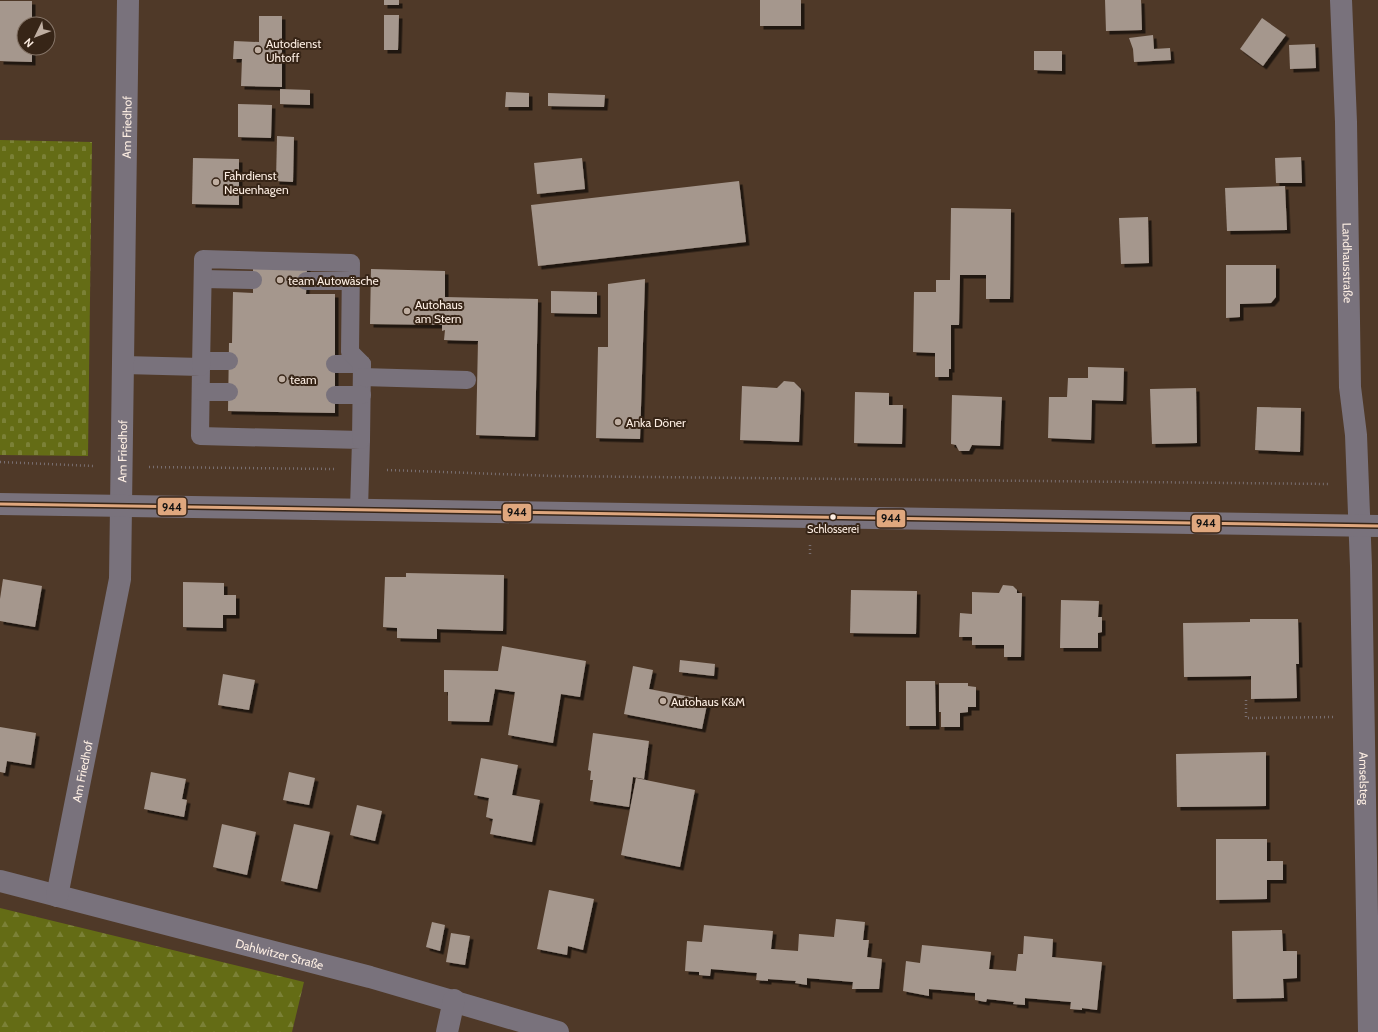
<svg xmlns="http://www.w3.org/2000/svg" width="1378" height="1032" viewBox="0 0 1378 1032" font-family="Cabin,sans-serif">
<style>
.forest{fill:url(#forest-firs)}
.cemetery{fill:url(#cemetery-stones)}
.building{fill:#a5978d;filter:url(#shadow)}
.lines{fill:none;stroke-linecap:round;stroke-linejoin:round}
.path{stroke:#796f71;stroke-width:2.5;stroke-dasharray:1 3;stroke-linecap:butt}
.service{stroke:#79727c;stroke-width:18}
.minor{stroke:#79727c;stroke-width:22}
.tertiary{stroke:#79727c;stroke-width:22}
.bus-1-casing{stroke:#372517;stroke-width:6}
.bus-1{stroke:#dfa77e;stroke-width:3}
.poi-dot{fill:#bfaea1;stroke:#372517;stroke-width:1.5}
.bus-dot{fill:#fcede2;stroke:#372517;stroke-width:1.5}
.labels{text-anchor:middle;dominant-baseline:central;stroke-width:4;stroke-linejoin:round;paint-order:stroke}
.bus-label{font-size:11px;fill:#fcede2;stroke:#372517}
.poi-label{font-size:12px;fill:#fcede2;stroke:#372517;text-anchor:start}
.street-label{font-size:12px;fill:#fcede2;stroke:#372517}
.line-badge{stroke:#372517;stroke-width:1.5}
.pale-badge-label{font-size:11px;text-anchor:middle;font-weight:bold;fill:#111}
</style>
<defs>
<pattern id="forest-firs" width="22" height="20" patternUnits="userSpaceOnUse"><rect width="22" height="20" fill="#646c15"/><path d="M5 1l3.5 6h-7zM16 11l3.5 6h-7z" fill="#7b8137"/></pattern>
<pattern id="cemetery-stones" width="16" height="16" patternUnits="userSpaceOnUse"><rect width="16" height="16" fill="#646c15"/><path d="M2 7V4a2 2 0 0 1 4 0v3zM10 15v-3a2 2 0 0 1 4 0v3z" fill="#7b8137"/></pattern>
<filter id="shadow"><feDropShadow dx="3.5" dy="3.5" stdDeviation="0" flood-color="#0009"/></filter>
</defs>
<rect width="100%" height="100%" fill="#4f3928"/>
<!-- forest -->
<path class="forest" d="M 0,908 L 304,982 L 292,1032 L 0,1032 Z"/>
<!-- cemetery -->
<path class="cemetery" d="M 0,140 L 92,142 L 88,456 L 0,455 Z"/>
<!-- building -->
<g class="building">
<rect x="384" y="0" width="15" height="5"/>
<rect x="760" y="0" width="41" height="26"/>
<path d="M 1105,0 L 1141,0 L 1142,30 L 1106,31 Z"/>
<path d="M 0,1 L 32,1 L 32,24 L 24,24 L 24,48 L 32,48 L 32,62 L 0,61 Z"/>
<path d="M 384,15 L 399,15 L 398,50 L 384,50 Z"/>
<path d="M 259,16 L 282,16 L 282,87 L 241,86 L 242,59 L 233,59 L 234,41 L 259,42 Z"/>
<path d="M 1262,18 L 1286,35 L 1263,66 L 1240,49 Z"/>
<path d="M 1153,35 L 1154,49 L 1170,48 L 1171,60 L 1134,62 L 1133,49 L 1129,38 Z"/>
<path d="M 1315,44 L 1316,68 L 1290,69 L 1289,45 Z"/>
<path d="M 1034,51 L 1062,51 L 1062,71 L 1034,70 Z"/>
<path d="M 280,89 L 310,90 L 310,105 L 280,104 Z"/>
<path d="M 506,92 L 529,93 L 529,107 L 505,107 Z"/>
<path d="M 548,93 L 605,95 L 604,107 L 548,106 Z"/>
<path d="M 238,104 L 272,105 L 271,138 L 238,137 Z"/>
<path d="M 277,136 L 294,137 L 293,182 L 276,181 Z"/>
<path d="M 1301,157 L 1302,183 L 1276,183 L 1275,158 Z"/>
<path d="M 193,158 L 239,159 L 239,205 L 192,204 Z"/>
<path d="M 582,158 L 585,189 L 537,194 L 534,163 Z"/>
<path d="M 739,181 L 746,242 L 538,266 L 531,205 Z"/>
<path d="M 1285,186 L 1287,230 L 1227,231 L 1225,188 Z"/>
<path d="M 951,208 L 1011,209 L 1010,299 L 986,299 L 986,275 L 960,275 L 959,325 L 951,325 L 951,369 L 949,369 L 949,377 L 935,377 L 935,353 L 913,352 L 914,292 L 936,292 L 936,280 L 950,280 Z"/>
<path d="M 1148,217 L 1149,263 L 1121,264 L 1119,218 Z"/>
<path d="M 1226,265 L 1276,265 L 1276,297 L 1271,303 L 1240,304 L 1240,317 L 1226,318 Z"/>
<path d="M 253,266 L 307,267 L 306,294 L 335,294 L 335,413 L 228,411 L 229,343 L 232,343 L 233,292 L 253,293 Z"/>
<path d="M 371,269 L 445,271 L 445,297 L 538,299 L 535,437 L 476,435 L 478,341 L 444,340 L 445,330 L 442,331 L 442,325 L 370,324 Z"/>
<path d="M 645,279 L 640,439 L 596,438 L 598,347 L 608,347 L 608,284 Z"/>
<path d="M 551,291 L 597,292 L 597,314 L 551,313 Z"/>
<path d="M 1088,367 L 1124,368 L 1123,401 L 1092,400 L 1091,440 L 1048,438 L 1049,397 L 1067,397 L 1068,378 L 1088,378 Z"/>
<path d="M 784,381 L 794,382 L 801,389 L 799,442 L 740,440 L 742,386 L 777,388 Z"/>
<path d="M 1196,388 L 1197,443 L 1152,444 L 1150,389 Z"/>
<path d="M 855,392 L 889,393 L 889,405 L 903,405 L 902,444 L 854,443 Z"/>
<path d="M 952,395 L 1002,397 L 1000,446 L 972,445 L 969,451 L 959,451 L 956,445 L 951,444 Z"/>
<path d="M 1257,407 L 1301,408 L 1300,452 L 1255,450 Z"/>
<path d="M 406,573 L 504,575 L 503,631 L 437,629 L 437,639 L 397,638 L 397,628 L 383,627 L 385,577 L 406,577 Z"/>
<path d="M 3,579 L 42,586 L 35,627 L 0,621 L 0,599 Z"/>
<path d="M 183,582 L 224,583 L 224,595 L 236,595 L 236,615 L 223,615 L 223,628 L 183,627 Z"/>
<path d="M 1003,585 L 1013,586 L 1017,590 L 1017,593 L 1022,593 L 1021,657 L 1004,657 L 1004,645 L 972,645 L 972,637 L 959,637 L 960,613 L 972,614 L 972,592 L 999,593 Z"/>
<path d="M 851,590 L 917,591 L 916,634 L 850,633 Z"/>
<path d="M 1061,600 L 1099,601 L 1098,617 L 1102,617 L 1102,632 L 1098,633 L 1098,648 L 1060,648 Z"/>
<path d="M 1250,619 L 1298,619 L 1299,664 L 1296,664 L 1297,698 L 1251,699 L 1251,676 L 1184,677 L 1183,623 L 1250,622 Z"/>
<path d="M 502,646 L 586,661 L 580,697 L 561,694 L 553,743 L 508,735 L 515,692 L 495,689 L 489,722 L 448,721 L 448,692 L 444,692 L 444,670 L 498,671 Z"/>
<path d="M 680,660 L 715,664 L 714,676 L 679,672 Z"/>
<path d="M 633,666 L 653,670 L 649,689 L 708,700 L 702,729 L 624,714 Z"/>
<path d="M 223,674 L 255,680 L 249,710 L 218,705 Z"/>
<path d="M 906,681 L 935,681 L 936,726 L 906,726 Z"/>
<path d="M 939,683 L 968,683 L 968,686 L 976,687 L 976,707 L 968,707 L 968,712 L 960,713 L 960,727 L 941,727 L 941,712 L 939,712 Z"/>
<path d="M 0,727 L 36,733 L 31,765 L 7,761 L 5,773 L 0,772 Z"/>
<path d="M 593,733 L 649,741 L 644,779 L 633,777 L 629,807 L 590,801 L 593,780 L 590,780 L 591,771 L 588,770 Z"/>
<path d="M 1266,752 L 1266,806 L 1177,807 L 1176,754 Z"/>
<path d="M 481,758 L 518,765 L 512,795 L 540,800 L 532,842 L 490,834 L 493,819 L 486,817 L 489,798 L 474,795 Z"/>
<path d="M 151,772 L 186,779 L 182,799 L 187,800 L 184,817 L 144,809 Z"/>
<path d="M 289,772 L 315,778 L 309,805 L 283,800 Z"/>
<path d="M 636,778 L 695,790 L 680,867 L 621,855 Z"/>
<path d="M 357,805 L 382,811 L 375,841 L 350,835 Z"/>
<path d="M 222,824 L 256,832 L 247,875 L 213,867 Z"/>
<path d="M 294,824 L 330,832 L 317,889 L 281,881 Z"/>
<path d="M 1216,839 L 1267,839 L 1267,861 L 1283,861 L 1283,880 L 1267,880 L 1267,899 L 1216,900 Z"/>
<path d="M 549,890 L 594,899 L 583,950 L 568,946 L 567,955 L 537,949 Z"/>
<path d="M 836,919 L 865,922 L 863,940 L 869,940 L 867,957 L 882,959 L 879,989 L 852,989 L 853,982 L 807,978 L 807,985 L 795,983 L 796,981 L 768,979 L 768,981 L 756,980 L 757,973 L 711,969 L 710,976 L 699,975 L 699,972 L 685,971 L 687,941 L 702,942 L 704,925 L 773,931 L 771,949 L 798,951 L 799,934 L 834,937 Z"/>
<path d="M 432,922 L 445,925 L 440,951 L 426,947 Z"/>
<path d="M 1282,930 L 1283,951 L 1297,951 L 1297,978 L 1283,979 L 1284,998 L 1233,999 L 1232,931 Z"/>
<path d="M 451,933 L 470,936 L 465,965 L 446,962 Z"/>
<path d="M 1024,936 L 1053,939 L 1052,957 L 1102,962 L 1097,1010 L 1082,1008 L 1082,1010 L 1070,1009 L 1071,1002 L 1025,998 L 1025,1005 L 1013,1004 L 1014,1002 L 987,999 L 986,1002 L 975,1000 L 975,993 L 929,989 L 929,996 L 903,991 L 906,961 L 920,963 L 922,945 L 991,952 L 989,969 L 1016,971 L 1018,954 L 1023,954 Z"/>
</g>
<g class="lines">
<!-- path -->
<g class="path">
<path d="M 0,462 L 94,466"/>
<path d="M 149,467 L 334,469"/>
<path d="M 387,470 L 554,476 L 1330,484"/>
<path d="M 810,545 L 810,555"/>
<path d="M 1246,700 L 1246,718 L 1336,717"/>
</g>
<!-- service -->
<g class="service">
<path d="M 203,279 L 253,280"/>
<path d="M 306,281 L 351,281"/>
<path d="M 201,361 L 229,361"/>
<path d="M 335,364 L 362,364"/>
<path d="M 124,365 L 201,367 L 200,436 L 361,440 L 359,509"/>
<path d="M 201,367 L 203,259 L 351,263 L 350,352 L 362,364 L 361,440"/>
<path d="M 362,377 L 467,380"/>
<path d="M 201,392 L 229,392"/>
<path d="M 335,395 L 362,395"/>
</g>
<!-- minor -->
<g class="minor">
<path id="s1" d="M 1341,0 L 1346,122 L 1350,387 L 1356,435 L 1361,566 L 1369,1032"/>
<path id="s2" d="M 0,881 L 370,977 L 558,1032"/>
<path id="s3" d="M 57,896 L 120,579 L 128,0"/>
<path d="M 447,1032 L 454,1000"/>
</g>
<!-- tertiary -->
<path class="tertiary" d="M 0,504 L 1378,526"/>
<!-- bus-1 casing -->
<g class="bus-1-casing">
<path id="bus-1" d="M 0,504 L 1378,526"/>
</g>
<!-- bus-1 -->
<use href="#bus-1" class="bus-1"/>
</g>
<!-- markers -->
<g class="poi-dot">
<circle cx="258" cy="50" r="4"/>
<circle cx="216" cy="182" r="4"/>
<circle cx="280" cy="280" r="4"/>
<circle cx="407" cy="311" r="4"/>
<circle cx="282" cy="379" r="4"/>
<circle cx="618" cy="422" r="4"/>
<circle cx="663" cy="701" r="4"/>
</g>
<circle class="bus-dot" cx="833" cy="517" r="3.5"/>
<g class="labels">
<!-- bus labels -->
<g class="bus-label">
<text x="833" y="529">Schlosserei</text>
</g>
<!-- poi labels -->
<g class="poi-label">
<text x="266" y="43">Autodienst<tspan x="266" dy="14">Uhtoff</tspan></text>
<text x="224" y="175">Fahrdienst<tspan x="224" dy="14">Neuenhagen</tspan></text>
<text x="288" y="280">team Autowäsche</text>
<text x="415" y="304">Autohaus<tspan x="415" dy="14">am Stern</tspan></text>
<text x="290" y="379">team</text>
<text x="626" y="422">Anka Döner</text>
<text x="671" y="701">Autohaus K&amp;M</text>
</g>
<!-- street labels -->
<g class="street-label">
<text stroke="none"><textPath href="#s3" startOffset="775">Am Friedhof</textPath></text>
<text stroke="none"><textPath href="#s1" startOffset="263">Landhausstraße</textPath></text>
<text stroke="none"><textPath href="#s3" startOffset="451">Am Friedhof</textPath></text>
<text stroke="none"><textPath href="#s3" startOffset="127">Am Friedhof</textPath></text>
<text stroke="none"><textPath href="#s1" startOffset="779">Amselsteg</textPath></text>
<text stroke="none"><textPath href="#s2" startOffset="289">Dahlwitzer Straße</textPath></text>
</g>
</g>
<g class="line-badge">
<rect x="157" y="497" width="30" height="19" rx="4" fill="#dfa77e"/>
<rect x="502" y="503" width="30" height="19" rx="4" fill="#dfa77e"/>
<rect x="876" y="509" width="30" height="19" rx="4" fill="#dfa77e"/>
<rect x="1191" y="514" width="30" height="19" rx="4" fill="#dfa77e"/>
</g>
<g class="pale-badge-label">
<text x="172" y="511">944</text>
<text x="517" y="516">944</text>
<text x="891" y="522">944</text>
<text x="1206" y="527">944</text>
</g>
<!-- north arrow -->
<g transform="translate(36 36) rotate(227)"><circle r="19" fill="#372517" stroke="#867568"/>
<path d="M0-3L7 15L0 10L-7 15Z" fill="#bfaea1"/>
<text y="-6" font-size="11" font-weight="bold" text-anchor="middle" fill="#fcede2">N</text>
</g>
</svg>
